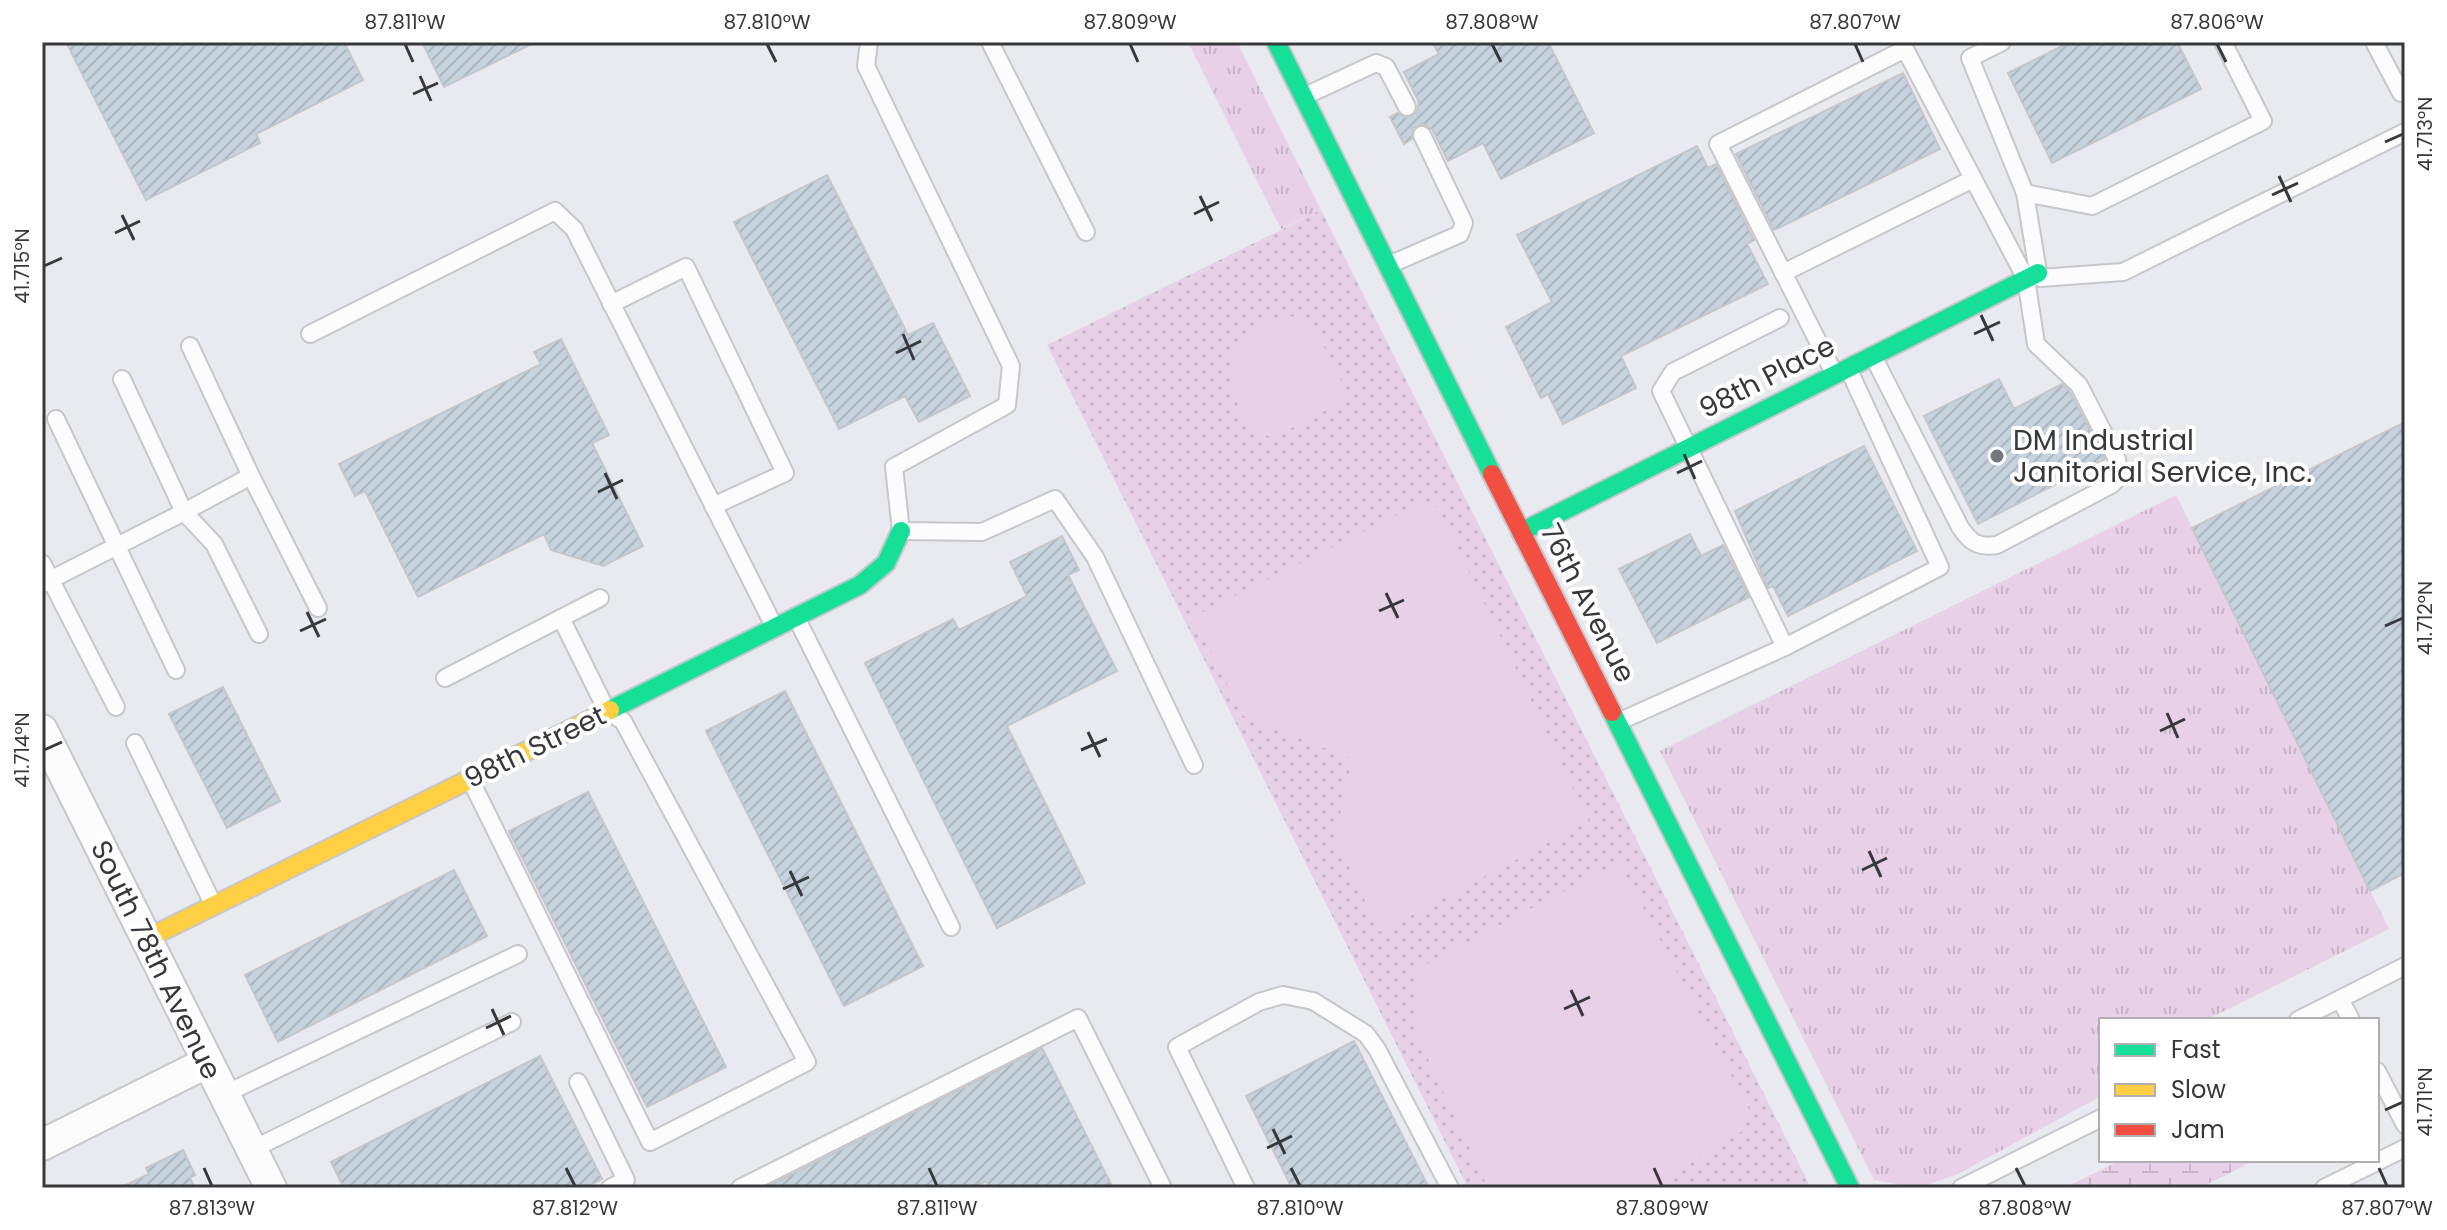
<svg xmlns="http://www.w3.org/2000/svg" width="2447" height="1230" viewBox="0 0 2447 1230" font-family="Poppins,sans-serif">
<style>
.grass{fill:url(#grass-tufts)}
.wetland{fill:url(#wetland-marsh)}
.park{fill:url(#park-dots)}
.pitch{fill:#e7d0e8}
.building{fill:url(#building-hatch);stroke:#c4c6ca;stroke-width:2}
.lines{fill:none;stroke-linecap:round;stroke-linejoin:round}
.lane-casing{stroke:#c6c7cb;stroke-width:20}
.street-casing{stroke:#c6c7cb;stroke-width:34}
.fast-casing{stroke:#c6c7cb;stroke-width:22}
.slow-casing{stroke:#c6c7cb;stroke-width:22}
.jam-casing{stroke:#c6c7cb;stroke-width:22}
.lane{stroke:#fcfcfd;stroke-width:16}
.street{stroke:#fcfcfd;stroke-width:30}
.fast{stroke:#16e098;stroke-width:18}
.slow{stroke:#ffcf43;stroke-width:18}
.jam{stroke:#f24e42;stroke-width:18}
.ticks{fill:none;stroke:#37383c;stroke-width:3}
.poi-dot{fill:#75767b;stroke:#fff;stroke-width:3}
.labels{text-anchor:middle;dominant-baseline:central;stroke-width:8;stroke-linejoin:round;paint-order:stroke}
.street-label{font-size:28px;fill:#37383c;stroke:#fff}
.poi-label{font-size:28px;fill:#37383c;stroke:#fff;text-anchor:start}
.neatline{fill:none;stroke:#37383c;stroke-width:3}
.ticks-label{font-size:20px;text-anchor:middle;fill:#37383c}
</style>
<defs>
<pattern id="grass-tufts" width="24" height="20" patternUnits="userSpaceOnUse" patternTransform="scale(2)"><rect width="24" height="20" fill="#e7d0e8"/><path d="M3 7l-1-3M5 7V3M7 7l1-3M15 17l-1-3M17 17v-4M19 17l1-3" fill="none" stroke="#c7b3c8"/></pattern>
<pattern id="wetland-marsh" width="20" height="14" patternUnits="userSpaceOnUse" patternTransform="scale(2)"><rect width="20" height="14" fill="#e7d0e8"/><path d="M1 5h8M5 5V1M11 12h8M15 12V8" fill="none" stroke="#c7b3c8"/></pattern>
<pattern id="park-dots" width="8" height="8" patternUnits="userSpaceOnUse" patternTransform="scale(2)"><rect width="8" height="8" fill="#e7d0e8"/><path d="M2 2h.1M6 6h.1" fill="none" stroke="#c7b3c8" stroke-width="1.8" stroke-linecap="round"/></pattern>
<pattern id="building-hatch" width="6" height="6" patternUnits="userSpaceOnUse" patternTransform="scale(2)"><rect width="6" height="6" fill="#c6d3df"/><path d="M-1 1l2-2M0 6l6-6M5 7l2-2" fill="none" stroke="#abb6c0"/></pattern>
</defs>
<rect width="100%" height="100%" fill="#e9eaf0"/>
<!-- grass -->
<g class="grass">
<path d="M 1188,42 L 1237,42 L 1321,210 L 1281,229 Z"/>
<path d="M 2176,495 L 2389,929 L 2206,1020 L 2101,1020 L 2101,1096 L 1958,1174 L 1918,1188 L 1874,1180 L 1660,751 Z"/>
</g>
<!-- wetland -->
<path class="wetland" d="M 2121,1160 L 2255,1160 L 2200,1188 L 2064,1188 Z"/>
<!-- park -->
<path class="park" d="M 1321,210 L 1811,1188 L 1468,1188 L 1047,345 Z"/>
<!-- pitch -->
<g class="pitch">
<path d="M 1290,316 L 1311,321 L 1350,398 L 1272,438 C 1234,421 1212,365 1249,333 C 1261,323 1274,320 1290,316 Z"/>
<path d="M 1420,503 L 1438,507 L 1589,821 L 1380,932 L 1335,838 L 1352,759 L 1243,716 L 1193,617 Z"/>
<path d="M 1619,862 L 1750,1111 L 1744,1130 L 1652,1188 L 1488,1188 L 1417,1035 L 1417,969 Z"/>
</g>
<!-- building -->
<g class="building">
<path d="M 66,42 L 344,42 L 363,80 L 256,134 L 260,143 L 146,200 Z"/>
<path d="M 422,42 L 536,42 L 444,87 Z"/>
<path d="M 1432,42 L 1548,42 L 1594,133 L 1501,179 L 1483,143 L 1448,161 L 1432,129 L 1422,124 L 1413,128 L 1412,139 L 1404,144 L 1390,117 L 1398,113 L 1407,118 L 1417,112 L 1419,102 L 1404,72 L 1439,54 Z"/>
<path d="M 2070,42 L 2177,42 L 2201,89 L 2052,163 L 2008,73 Z"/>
<path d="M 1903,73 L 1940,149 L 1774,230 L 1736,154 Z"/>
<path d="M 1697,146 L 1708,168 L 1716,164 L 1754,240 L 1747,244 L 1768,284 L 1621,356 L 1636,388 L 1563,424 L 1548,394 L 1541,398 L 1506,327 L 1552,302 L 1517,235 Z"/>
<path d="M 827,175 L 908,335 L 933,323 L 970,396 L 919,422 L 905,396 L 839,429 L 734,222 Z"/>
<path d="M 561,339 L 609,435 L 592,443 L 643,546 L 603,566 L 551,550 L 544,534 L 418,597 L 365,491 L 355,496 L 339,464 L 541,364 L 534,352 Z"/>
<path d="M 1999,379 L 2014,409 L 2062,384 L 2070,392 L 2105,459 L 1978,524 L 1924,416 Z"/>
<path d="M 2405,422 L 2405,873 L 2370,891 L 2192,528 Z"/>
<path d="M 1864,446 L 1917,551 L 1788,616 L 1773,586 L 1768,588 L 1735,511 Z"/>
<path d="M 1690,534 L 1701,556 L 1723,545 L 1749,597 L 1657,643 L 1619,569 Z"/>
<path d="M 1062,536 L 1079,570 L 1068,575 L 1117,671 L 1007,726 L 1085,883 L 997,928 L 865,663 L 953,619 L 959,630 L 1027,596 L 1010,562 Z"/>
<path d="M 223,687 L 280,801 L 227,828 L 169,714 Z"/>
<path d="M 785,691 L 923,966 L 844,1006 L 706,731 Z"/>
<path d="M 588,792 L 726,1067 L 647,1107 L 509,831 Z"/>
<path d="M 454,870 L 487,936 L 278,1042 L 245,975 Z"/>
<path d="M 1354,1041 L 1429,1188 L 1292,1188 L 1246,1096 Z"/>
<path d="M 1042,1048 L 1113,1188 L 990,1188 L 986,1181 L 972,1188 L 765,1188 Z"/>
<path d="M 540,1056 L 602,1179 L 584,1188 L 344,1188 L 331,1162 Z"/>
<path d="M 183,1150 L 195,1175 L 190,1178 L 195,1188 L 120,1188 L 149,1174 L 146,1168 Z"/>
</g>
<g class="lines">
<!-- lane casing -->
<g class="lane-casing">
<g id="lane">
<path d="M 869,42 L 866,66 L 1011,366 L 1007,405 L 894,467 L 901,531 L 982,532 L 1055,499 L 1095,557 L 1194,765"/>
<path d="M 990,42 L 1086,232"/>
<path d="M 2002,42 L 1970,58 L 2025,193 L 2038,272"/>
<path d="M 2374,42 L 2401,93 L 2405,91"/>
<path d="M 1305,96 L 1376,63 L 1386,67 L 1407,107"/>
<path d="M 2025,193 L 2092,206 L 2263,121 L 2223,42"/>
<path d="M 1389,265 L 1460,234 L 1464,223 L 1422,135"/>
<path d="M 1783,273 L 1973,179"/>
<path d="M 2040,278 L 2123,272 L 2405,132"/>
<path d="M 611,304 L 686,267 L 785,473 L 713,506"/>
<path d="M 1780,318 L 1673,372 L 1661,391 L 1785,647"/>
<path d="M 310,334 L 555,211 L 574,229 L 775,628"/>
<path d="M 190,346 L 251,476 L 184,512 L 214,544 L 259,634"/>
<path d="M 1834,373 L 1718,144 L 1905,49 L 2026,279 L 2036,344 L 2079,385 L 2117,459 L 2119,477 L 2111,485 L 1997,545 C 1978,548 1970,542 1960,527 L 1873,356"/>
<path d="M 56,419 L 176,670"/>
<path d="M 251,476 L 318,608"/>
<path d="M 42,563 L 116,707"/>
<path d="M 42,584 L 184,512 L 122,379"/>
<path d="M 797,619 L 951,927"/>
<path d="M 445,678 L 600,598"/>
<path d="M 1618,722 L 1785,647 L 1940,567 L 1848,368"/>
<path d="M 135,743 L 213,904"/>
<path d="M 470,779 L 650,1142 L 807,1062 L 623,721 L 607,711 L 561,618"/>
<path d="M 2340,999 L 2405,966"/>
<path d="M 2298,1020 L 2340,999 L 2351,1020"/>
<path d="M 2377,1071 L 2405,1125"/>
<path d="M 578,1082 L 626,1180 L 610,1188"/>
<path d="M 223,1095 L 518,954"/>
<path d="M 251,1150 L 512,1022"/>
<path d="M 740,1188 L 1078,1018 L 1163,1188"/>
<path d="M 1246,1188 L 1177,1047 L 1259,1002 L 1283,995 L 1313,1001 L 1366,1034 L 1377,1049 L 1450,1188"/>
<path d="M 1961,1188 L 2101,1118"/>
<path d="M 2324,1188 L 2405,1148"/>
</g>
</g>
<!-- street casing -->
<g class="street-casing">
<g id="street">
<path d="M 42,730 L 271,1188"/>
<path d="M 42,1145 L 206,1063"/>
</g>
</g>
<!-- fast casing -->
<g class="fast-casing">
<g id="fast">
<path d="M 1276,42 L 1492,474"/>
<path d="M 1521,532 L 2038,273"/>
<path d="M 610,710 L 860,585 L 886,563 L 901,531"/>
<path d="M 1612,712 L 1850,1188"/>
</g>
</g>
<!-- slow casing -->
<g class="slow-casing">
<path id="slow" d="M 146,939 L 610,710"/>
</g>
<!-- jam casing -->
<g class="jam-casing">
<path id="jam" d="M 1492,474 L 1612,712"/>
</g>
<!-- lane -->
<use href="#lane" class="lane"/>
<!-- street -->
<use href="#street" class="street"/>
<!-- fast -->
<use href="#fast" class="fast"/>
<!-- slow -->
<use href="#slow" class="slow"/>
<!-- jam -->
<use href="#jam" class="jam"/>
</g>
<!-- ticks -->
<path class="ticks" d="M 405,44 L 413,62M 767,44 L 776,62M 1130,44 L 1138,62M 1492,44 L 1501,62M 1855,44 L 1863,62M 2217,44 L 2226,62M 420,76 L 431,101M 413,94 L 438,83M 2385,142 L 2403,134M 2279,176 L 2291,202M 2272,195 L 2298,183M 1200,196 L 1212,221M 1194,214 L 1219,202M 122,215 L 134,240M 115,233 L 140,221M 44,266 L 62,258M 1981,315 L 1993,341M 903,334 L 914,360M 1974,334 L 2000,322M 896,353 L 921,341M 1684,454 L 1695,479M 605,473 L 617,499M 1677,473 L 1702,461M 598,492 L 623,480M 1386,593 L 1398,618M 1379,611 L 1404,600M 307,612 L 319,637M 2385,626 L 2403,618M 300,631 L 326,619M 2167,713 L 2178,738M 2160,731 L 2185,719M 1088,732 L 1100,757M 44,750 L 62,742M 1081,750 L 1107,739M 1869,851 L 1881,877M 1862,870 L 1887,858M 790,871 L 802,896M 783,889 L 809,877M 1571,990 L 1583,1016M 492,1009 L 504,1035M 1564,1009 L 1590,997M 486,1028 L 511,1016M 2385,1110 L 2403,1102M 1273,1129 L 1285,1154M 1267,1148 L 1292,1136M 204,1168 L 212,1186M 566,1168 L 575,1186M 929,1168 L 937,1186M 1291,1168 L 1300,1186M 1654,1168 L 1662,1186M 2016,1168 L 2025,1186M 2379,1168 L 2387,1186"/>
<!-- markers -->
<circle class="poi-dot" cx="1997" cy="456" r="8"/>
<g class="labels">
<!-- street labels -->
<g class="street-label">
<text transform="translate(1767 377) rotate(-27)">98th Place</text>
<text transform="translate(1588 603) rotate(63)">76th Avenue</text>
<text transform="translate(535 747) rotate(-26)">98th Street</text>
<text transform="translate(156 960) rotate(64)">South 78th Avenue</text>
</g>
<!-- poi labels -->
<g class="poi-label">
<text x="2013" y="440">DM Industrial<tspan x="2013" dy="32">Janitorial Service, Inc.</tspan></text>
</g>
</g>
<!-- border -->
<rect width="2447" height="1230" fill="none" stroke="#ffffff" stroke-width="88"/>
<!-- legend -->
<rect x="2099" y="1018" width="280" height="144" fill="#ffffff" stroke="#afafb1" stroke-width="2"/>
<rect x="2115" y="1044" width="40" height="12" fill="#16e098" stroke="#afafb1" stroke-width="2"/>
<text x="2171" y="1058" font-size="24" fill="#37383c">Fast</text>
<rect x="2115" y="1084" width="40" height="12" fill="#ffcf43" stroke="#afafb1" stroke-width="2"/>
<text x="2171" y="1098" font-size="24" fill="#37383c">Slow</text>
<rect x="2115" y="1124" width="40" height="12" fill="#f24e42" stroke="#afafb1" stroke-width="2"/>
<text x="2171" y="1138" font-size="24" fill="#37383c">Jam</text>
<rect x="44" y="44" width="2359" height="1142" class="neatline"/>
<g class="ticks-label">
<text x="405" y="29">87.811°W</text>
<text x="767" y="29">87.810°W</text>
<text x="1130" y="29">87.809°W</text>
<text x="1492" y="29">87.808°W</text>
<text x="1855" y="29">87.807°W</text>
<text x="2217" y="29">87.806°W</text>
<text transform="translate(2425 134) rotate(-90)" y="7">41.713°N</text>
<text transform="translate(22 266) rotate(-90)" y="7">41.715°N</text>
<text transform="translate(2425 618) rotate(-90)" y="7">41.712°N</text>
<text transform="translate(22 750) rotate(-90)" y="7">41.714°N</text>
<text transform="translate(2425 1102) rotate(-90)" y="7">41.711°N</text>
<text x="212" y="1215">87.813°W</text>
<text x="575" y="1215">87.812°W</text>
<text x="937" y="1215">87.811°W</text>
<text x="1300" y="1215">87.810°W</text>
<text x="1662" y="1215">87.809°W</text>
<text x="2025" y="1215">87.808°W</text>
<text x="2387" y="1215">87.807°W</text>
</g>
</svg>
